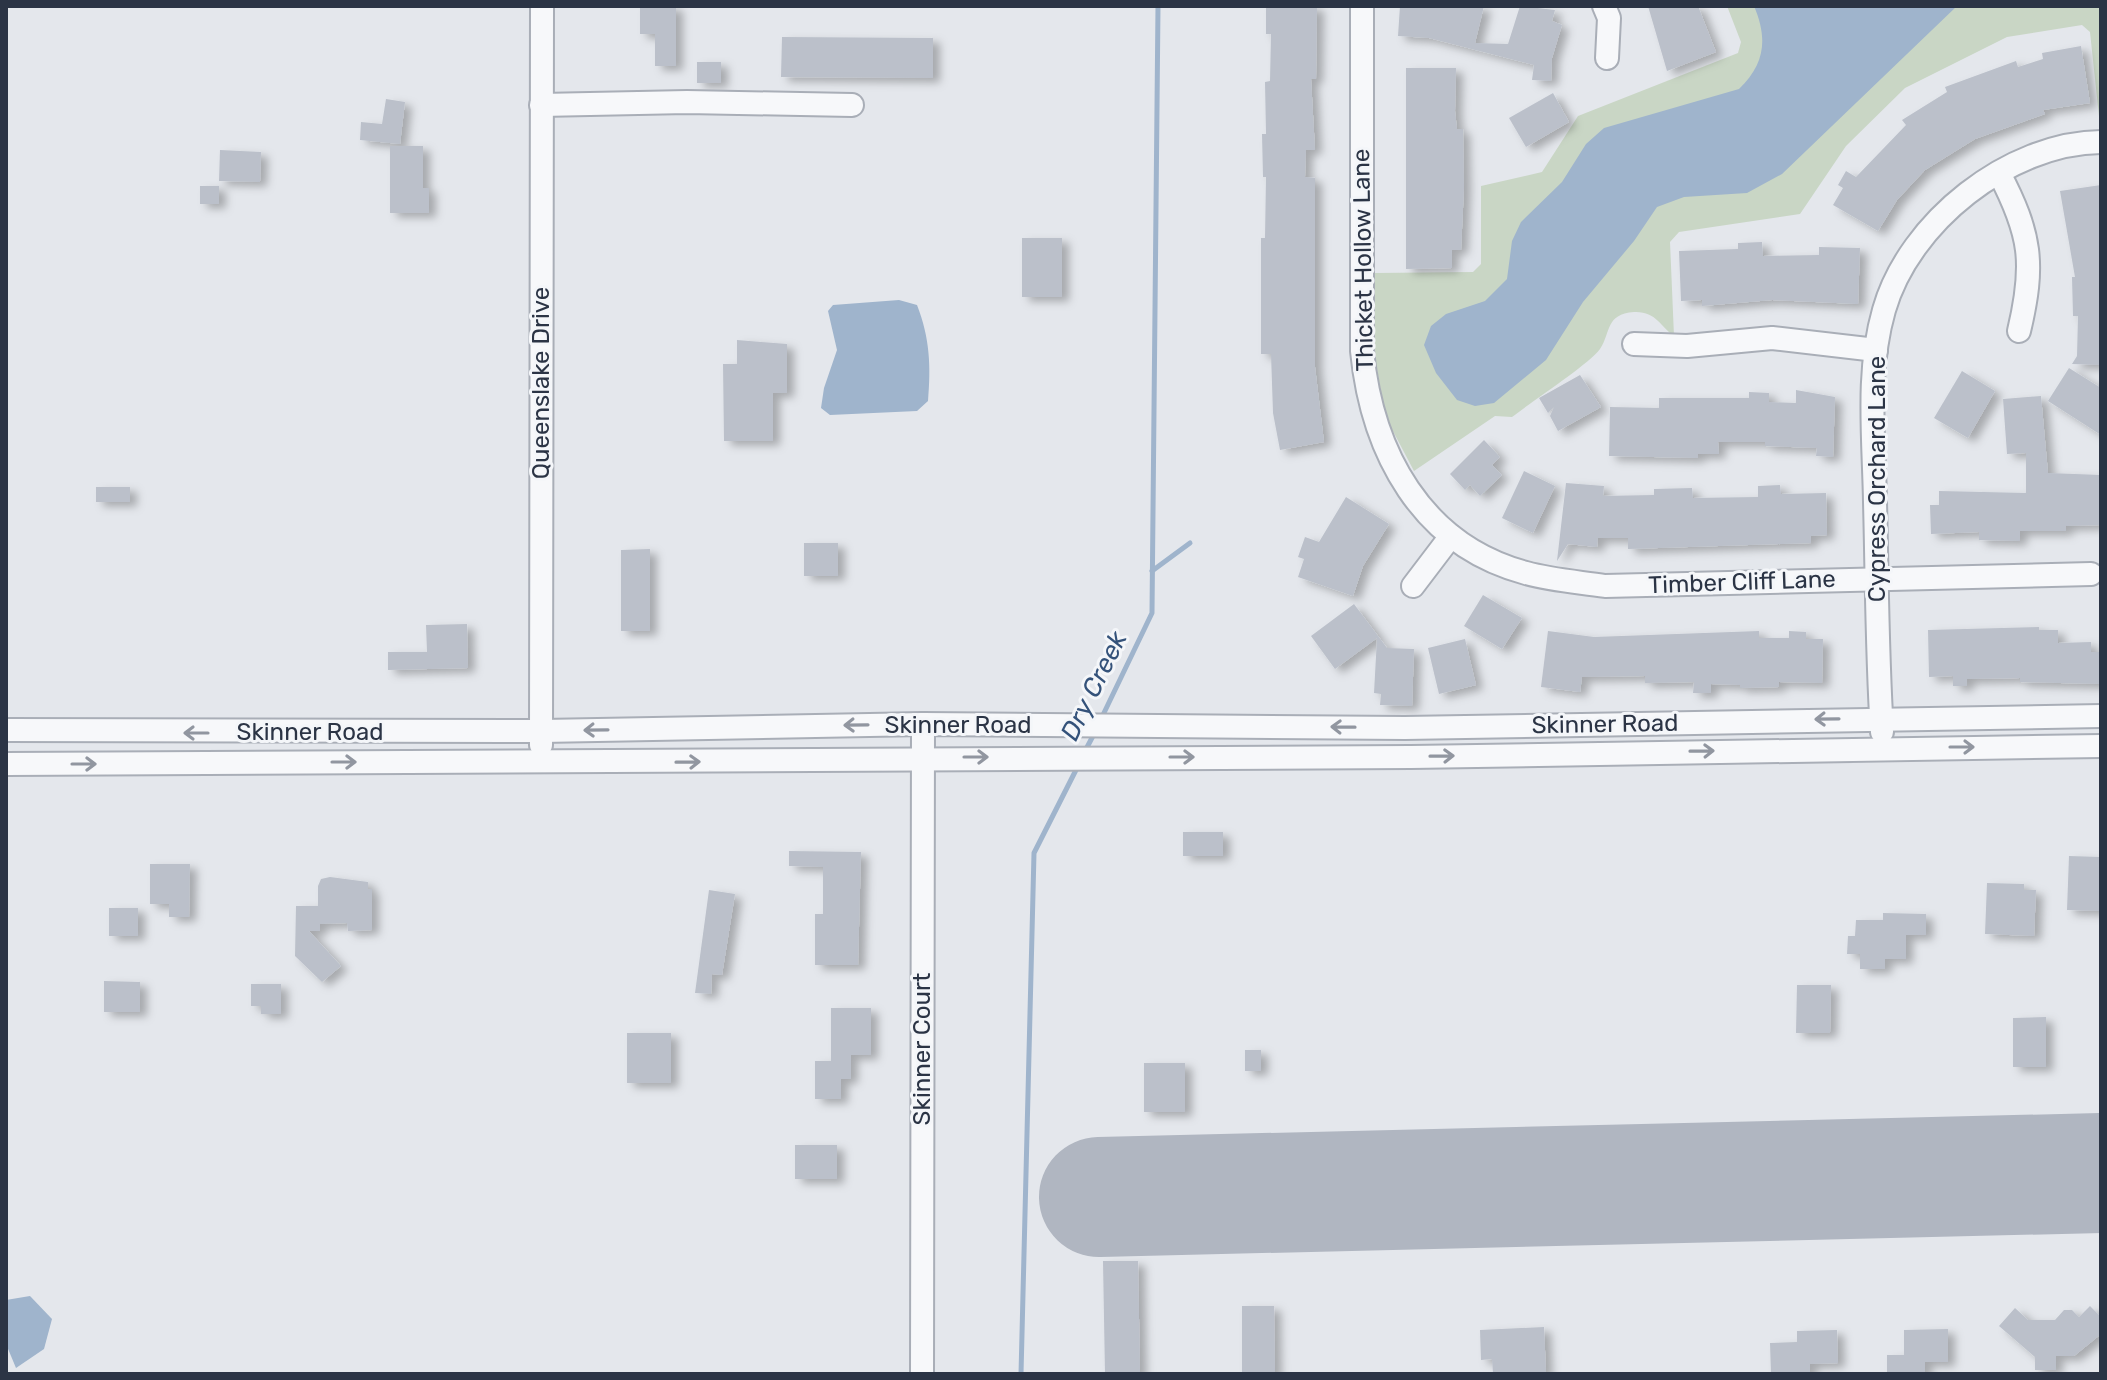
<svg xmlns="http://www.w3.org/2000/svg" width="2107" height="1380" viewBox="0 0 2107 1380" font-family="Rubik,sans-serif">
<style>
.grass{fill:#c9d6c5}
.water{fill:#9fb4cc}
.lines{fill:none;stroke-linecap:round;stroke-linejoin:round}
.stream{stroke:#9fb4cc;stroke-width:5}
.runway{stroke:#b0b6c1;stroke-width:120}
.building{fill:#bbc0ca;filter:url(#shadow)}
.minor-casing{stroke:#a9aeb7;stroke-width:26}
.minor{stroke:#f7f8fa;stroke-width:22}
.oneway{stroke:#9196a0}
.labels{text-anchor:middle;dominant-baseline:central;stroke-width:6;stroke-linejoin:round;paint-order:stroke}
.street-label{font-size:24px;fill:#2b3445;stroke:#f4f6f9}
.water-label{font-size:26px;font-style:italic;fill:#34527a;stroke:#f4f6f9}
</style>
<defs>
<filter id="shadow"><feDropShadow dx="7" dy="4.5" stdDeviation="4" flood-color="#0004"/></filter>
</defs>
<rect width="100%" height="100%" fill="#e4e7ec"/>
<!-- grass -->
<path class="grass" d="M 1727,6 L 2101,6 L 2101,135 L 2090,32 L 2082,25 L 2007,37 L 1905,88 L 1846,146 L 1800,214 L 1679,232 L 1670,242 L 1674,336 C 1660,326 1656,311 1634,312 C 1605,314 1611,333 1600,349 C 1588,365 1531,402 1512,417 L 1495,416 L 1414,471 L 1385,416 L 1375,357 L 1375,273 L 1473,272 L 1481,264 L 1481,186 L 1542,172 L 1578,116 L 1738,53 L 1741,42 Z"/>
<!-- water -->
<g class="water">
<path d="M 1754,6 L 1957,6 L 1782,174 L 1747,193 L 1684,197 L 1657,207 L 1634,241 L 1583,302 L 1546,360 L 1494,403 L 1475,406 L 1457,400 L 1436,373 L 1424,345 L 1431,326 L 1446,314 L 1485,301 L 1507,279 L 1512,241 L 1521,222 L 1562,182 L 1586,144 L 1604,128 L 1739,89 C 1765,64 1768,39 1754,6 Z"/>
<path d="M 899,300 L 917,305 C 930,338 931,367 928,401 L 917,411 L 830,415 L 821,408 L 824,388 L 837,350 L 828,311 L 833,305 Z"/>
<path d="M 30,1296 L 52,1319 L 44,1349 L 16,1368 L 6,1344 L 6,1300 Z"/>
</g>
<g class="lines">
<!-- stream -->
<g class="stream">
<path d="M 1152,571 L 1190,543"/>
<path d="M 1102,717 L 1152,613 L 1158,6"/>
<path d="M 1084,753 L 1094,734"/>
<path d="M 1021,1374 L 1034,853 L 1078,766"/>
</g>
<!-- runway -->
<path class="runway" d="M 1099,1197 L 2101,1173"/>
</g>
<!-- building -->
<g class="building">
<path d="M 640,6 L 676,6 L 676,66 L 655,66 L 655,34 L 640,34 Z"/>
<path d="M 1266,6 L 1317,6 L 1316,79 L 1311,79 L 1315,150 L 1306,150 L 1305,177 L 1315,178 L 1315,367 L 1324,442 L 1280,450 L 1273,413 L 1271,354 L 1261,354 L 1261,238 L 1265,238 L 1266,177 L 1263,177 L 1262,134 L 1266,134 L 1265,82 L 1270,81 L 1271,34 L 1266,34 Z"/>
<path d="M 1400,6 L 1484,6 L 1475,43 L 1508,44 L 1520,6 L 1555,10 L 1552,21 L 1562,25 L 1552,58 L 1551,81 L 1532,80 L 1534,65 L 1429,38 L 1398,36 Z"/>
<path d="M 1648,6 L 1698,6 L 1716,52 L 1667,71 Z"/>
<path d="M 782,37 L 933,38 L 933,78 L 781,77 Z"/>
<path d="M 2081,46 L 2090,103 L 2043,110 L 2045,114 L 1975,139 L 1925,170 L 1897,200 L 1878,231 L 1833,205 L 1843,188 L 1838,185 L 1846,171 L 1856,177 L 1906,125 L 1902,120 L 1947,92 L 1945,87 L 2016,61 L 2018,67 L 2043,59 L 2042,53 Z"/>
<rect x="697" y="62" width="24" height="21"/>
<path d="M 1406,68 L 1456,68 L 1455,111 L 1457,129 L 1463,129 L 1464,187 L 1461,250 L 1452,250 L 1452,268 L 1406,269 Z"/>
<path d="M 1553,93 L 1569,122 L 1526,147 L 1509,118 Z"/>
<path d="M 386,99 L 405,102 L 400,144 L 360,140 L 361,122 L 382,124 Z"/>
<path d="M 390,146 L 423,146 L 423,188 L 429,188 L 429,213 L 390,213 Z"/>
<path d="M 220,150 L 261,152 L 260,182 L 219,181 Z"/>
<path d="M 2101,185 L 2101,365 L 2072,364 L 2077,356 L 2078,316 L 2073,316 L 2072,277 L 2075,277 L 2060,191 Z"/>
<rect x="200" y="186" width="19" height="18"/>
<rect x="1022" y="238" width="40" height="59"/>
<path d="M 1762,242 L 1763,256 L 1819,255 L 1819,247 L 1860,248 L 1858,304 L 1772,300 L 1702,306 L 1702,300 L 1681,301 L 1679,251 L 1738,249 L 1738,243 Z"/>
<path d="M 737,340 L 787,344 L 787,393 L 773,393 L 773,441 L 724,441 L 723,364 L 737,364 Z"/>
<path d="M 2069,368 L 2101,388 L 2101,435 L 2048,401 Z"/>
<path d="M 1962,371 L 1995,391 L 1968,438 L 1934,418 Z"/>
<path d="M 1580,375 L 1601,407 L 1558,431 L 1550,416 L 1554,407 L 1548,413 L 1539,398 Z"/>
<path d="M 1796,390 L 1835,397 L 1833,457 L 1816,456 L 1817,448 L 1765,446 L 1765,442 L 1718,442 L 1719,454 L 1698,454 L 1698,458 L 1609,456 L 1610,407 L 1659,408 L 1659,398 L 1749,398 L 1749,392 L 1769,393 L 1769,402 L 1796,403 Z"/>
<path d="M 2041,396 L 2048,473 L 2101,475 L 2101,525 L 2066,526 L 2066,531 L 2020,531 L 2020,541 L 1979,540 L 1979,532 L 1931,534 L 1930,505 L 1939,505 L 1939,491 L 2026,493 L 2026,453 L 2007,454 L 2003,399 Z"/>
<path d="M 1484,440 L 1500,457 L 1492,465 L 1502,475 L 1480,496 L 1470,485 L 1465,490 L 1450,474 Z"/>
<path d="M 1524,471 L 1555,486 L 1533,533 L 1502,518 Z"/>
<path d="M 1566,483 L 1604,486 L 1603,496 L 1654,495 L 1654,489 L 1692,488 L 1693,498 L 1758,497 L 1758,486 L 1780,485 L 1781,494 L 1826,493 L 1827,535 L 1811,536 L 1811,543 L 1628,549 L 1628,538 L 1598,538 L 1597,547 L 1568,544 L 1557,561 Z"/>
<rect x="96" y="487" width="34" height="15"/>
<path d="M 1346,497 L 1389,524 L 1363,566 L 1353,596 L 1298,577 L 1304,559 L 1298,557 L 1305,537 L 1319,542 Z"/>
<rect x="804" y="543" width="34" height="33"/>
<path d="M 650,549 L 650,631 L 621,631 L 621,550 Z"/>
<path d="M 1483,595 L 1522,618 L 1502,649 L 1464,626 Z"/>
<path d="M 1354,604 L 1387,648 L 1414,649 L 1412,706 L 1380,705 L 1381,694 L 1374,693 L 1377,638 L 1335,669 L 1311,636 Z"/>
<path d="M 467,624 L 468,668 L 388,670 L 388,652 L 427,652 L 426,625 Z"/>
<path d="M 2039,627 L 2039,630 L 2058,630 L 2058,643 L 2091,642 L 2091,652 L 2101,652 L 2101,684 L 2020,682 L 2020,678 L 1967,679 L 1967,686 L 1953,686 L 1953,676 L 1929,677 L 1928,630 Z"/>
<path d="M 1548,631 L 1594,637 L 1759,631 L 1759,638 L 1789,638 L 1789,631 L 1806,632 L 1806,639 L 1823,639 L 1822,683 L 1779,682 L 1779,687 L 1740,688 L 1740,685 L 1711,684 L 1711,693 L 1693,693 L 1694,682 L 1645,683 L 1645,676 L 1582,677 L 1580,692 L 1541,687 Z"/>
<path d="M 1465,639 L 1476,685 L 1439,694 L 1428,648 Z"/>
<rect x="1183" y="832" width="40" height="24"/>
<path d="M 789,851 L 861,852 L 858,965 L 815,965 L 815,914 L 823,914 L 823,867 L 789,866 Z"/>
<path d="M 2069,856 L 2101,857 L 2101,911 L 2067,910 Z"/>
<path d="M 150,864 L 190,864 L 189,917 L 169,917 L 169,904 L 150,904 Z"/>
<path d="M 330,877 L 368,882 L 368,889 L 372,889 L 372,930 L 348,931 L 347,923 L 320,924 L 320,931 L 309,931 L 341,966 L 322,982 L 295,956 L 296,906 L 318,906 L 318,886 L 321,879 Z"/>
<path d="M 1987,883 L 2024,884 L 2024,890 L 2036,890 L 2034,936 L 1985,934 Z"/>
<path d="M 709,890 L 735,894 L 722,975 L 712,974 L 711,994 L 695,993 Z"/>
<rect x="109" y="908" width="29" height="28"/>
<path d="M 1883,913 L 1926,914 L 1926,935 L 1906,935 L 1906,959 L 1885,959 L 1885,969 L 1860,969 L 1860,954 L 1847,954 L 1848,936 L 1855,936 L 1856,920 L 1883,920 Z"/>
<path d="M 104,981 L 140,982 L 140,1012 L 104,1012 Z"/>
<path d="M 251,984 L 281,984 L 281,1014 L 261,1014 L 261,1006 L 251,1006 Z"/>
<path d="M 1797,985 L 1831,985 L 1830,1033 L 1796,1033 Z"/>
<path d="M 831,1008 L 871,1008 L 871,1055 L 851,1055 L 851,1079 L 841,1079 L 841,1099 L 815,1099 L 815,1061 L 831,1061 Z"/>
<path d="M 2046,1017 L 2046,1067 L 2013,1067 L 2013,1018 Z"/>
<rect x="627" y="1033" width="44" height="50"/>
<rect x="1245" y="1050" width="16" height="21"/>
<rect x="1144" y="1063" width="41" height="49"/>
<rect x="795" y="1145" width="42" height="34"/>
<path d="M 1103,1261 L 1138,1261 L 1140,1374 L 1105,1374 Z"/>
<path d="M 1242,1306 L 1274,1306 L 1275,1374 L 1242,1374 Z"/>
<path d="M 2090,1306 L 2101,1317 L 2101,1334 L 2074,1356 L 2056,1356 L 2056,1370 L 2035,1370 L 2035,1357 L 1999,1326 L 2015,1308 L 2028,1320 L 2055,1320 L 2064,1310 L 2072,1310 L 2079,1317 Z"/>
<path d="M 1544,1327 L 1546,1373 L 1493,1374 L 1492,1359 L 1481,1360 L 1480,1330 Z"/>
<path d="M 1948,1329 L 1948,1362 L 1925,1362 L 1925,1374 L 1887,1374 L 1887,1355 L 1904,1355 L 1904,1330 Z"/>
<path d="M 1837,1330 L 1838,1363 L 1810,1364 L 1810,1374 L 1771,1374 L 1770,1343 L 1797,1342 L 1797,1331 Z"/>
</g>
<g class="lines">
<!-- minor casing -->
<g class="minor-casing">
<g id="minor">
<path d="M 1362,6 L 1362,351 C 1372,452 1421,545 1526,573 C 1551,580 1579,582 1605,586 L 2091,574"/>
<path d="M 1604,6 L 1609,18 L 1607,58"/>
<path d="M 541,105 L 687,102 L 852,105"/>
<path d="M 1999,173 C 2031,234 2035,264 2019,331"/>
<path d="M 1634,344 L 1687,346 L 1772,338 L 1876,350"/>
<path d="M 1413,586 L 1451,536"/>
<path d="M 6,730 L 542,731 L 923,724 L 1405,728 L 2101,716"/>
<path d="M 1882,732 C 1877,656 1877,579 1875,502 C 1874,439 1866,372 1884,310 C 1909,222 2009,143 2101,142"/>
<path d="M 541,745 L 542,6"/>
<path d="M 6,764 L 1411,757 L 2101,746"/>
<path d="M 922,1374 L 923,724"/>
</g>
</g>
<!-- minor -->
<use href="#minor" class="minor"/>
</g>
<!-- one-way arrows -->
<defs><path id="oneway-shaft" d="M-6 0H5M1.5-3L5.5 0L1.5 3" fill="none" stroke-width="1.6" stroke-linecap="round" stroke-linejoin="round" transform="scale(2)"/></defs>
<g class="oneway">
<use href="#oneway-shaft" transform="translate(1827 719) rotate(179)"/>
<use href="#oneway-shaft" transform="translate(856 725) rotate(179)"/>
<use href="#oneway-shaft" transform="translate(1343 727) rotate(-179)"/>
<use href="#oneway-shaft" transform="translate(596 730) rotate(179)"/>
<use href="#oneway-shaft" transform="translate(196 733) rotate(180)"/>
<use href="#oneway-shaft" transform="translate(1962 747)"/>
<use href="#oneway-shaft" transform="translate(1702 751) rotate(-1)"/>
<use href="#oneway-shaft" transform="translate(1442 756) rotate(-1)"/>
<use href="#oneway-shaft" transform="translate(976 757)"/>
<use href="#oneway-shaft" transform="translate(1182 757)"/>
<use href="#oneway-shaft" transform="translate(344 762)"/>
<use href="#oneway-shaft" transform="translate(688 762) rotate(-1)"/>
<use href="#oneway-shaft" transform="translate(84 764)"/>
</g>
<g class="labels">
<!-- street labels -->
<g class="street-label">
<text transform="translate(1363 260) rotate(-91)">Thicket Hollow Lane</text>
<text transform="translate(541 383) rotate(-90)">Queenslake Drive</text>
<text transform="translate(1877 479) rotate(-90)">Cypress Orchard Lane</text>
<text transform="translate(1742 582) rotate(-2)">Timber Cliff Lane</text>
<text transform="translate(1605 724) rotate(-1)">Skinner Road</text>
<text x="958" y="725">Skinner Road</text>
<text x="310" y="732">Skinner Road</text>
<text transform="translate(922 1049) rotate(-90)">Skinner Court</text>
</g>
<!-- water labels -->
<g class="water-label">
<text transform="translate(1094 686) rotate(-64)">Dry Creek</text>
</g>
</g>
<!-- border -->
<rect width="2107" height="1380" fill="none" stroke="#2b3445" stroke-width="16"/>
</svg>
